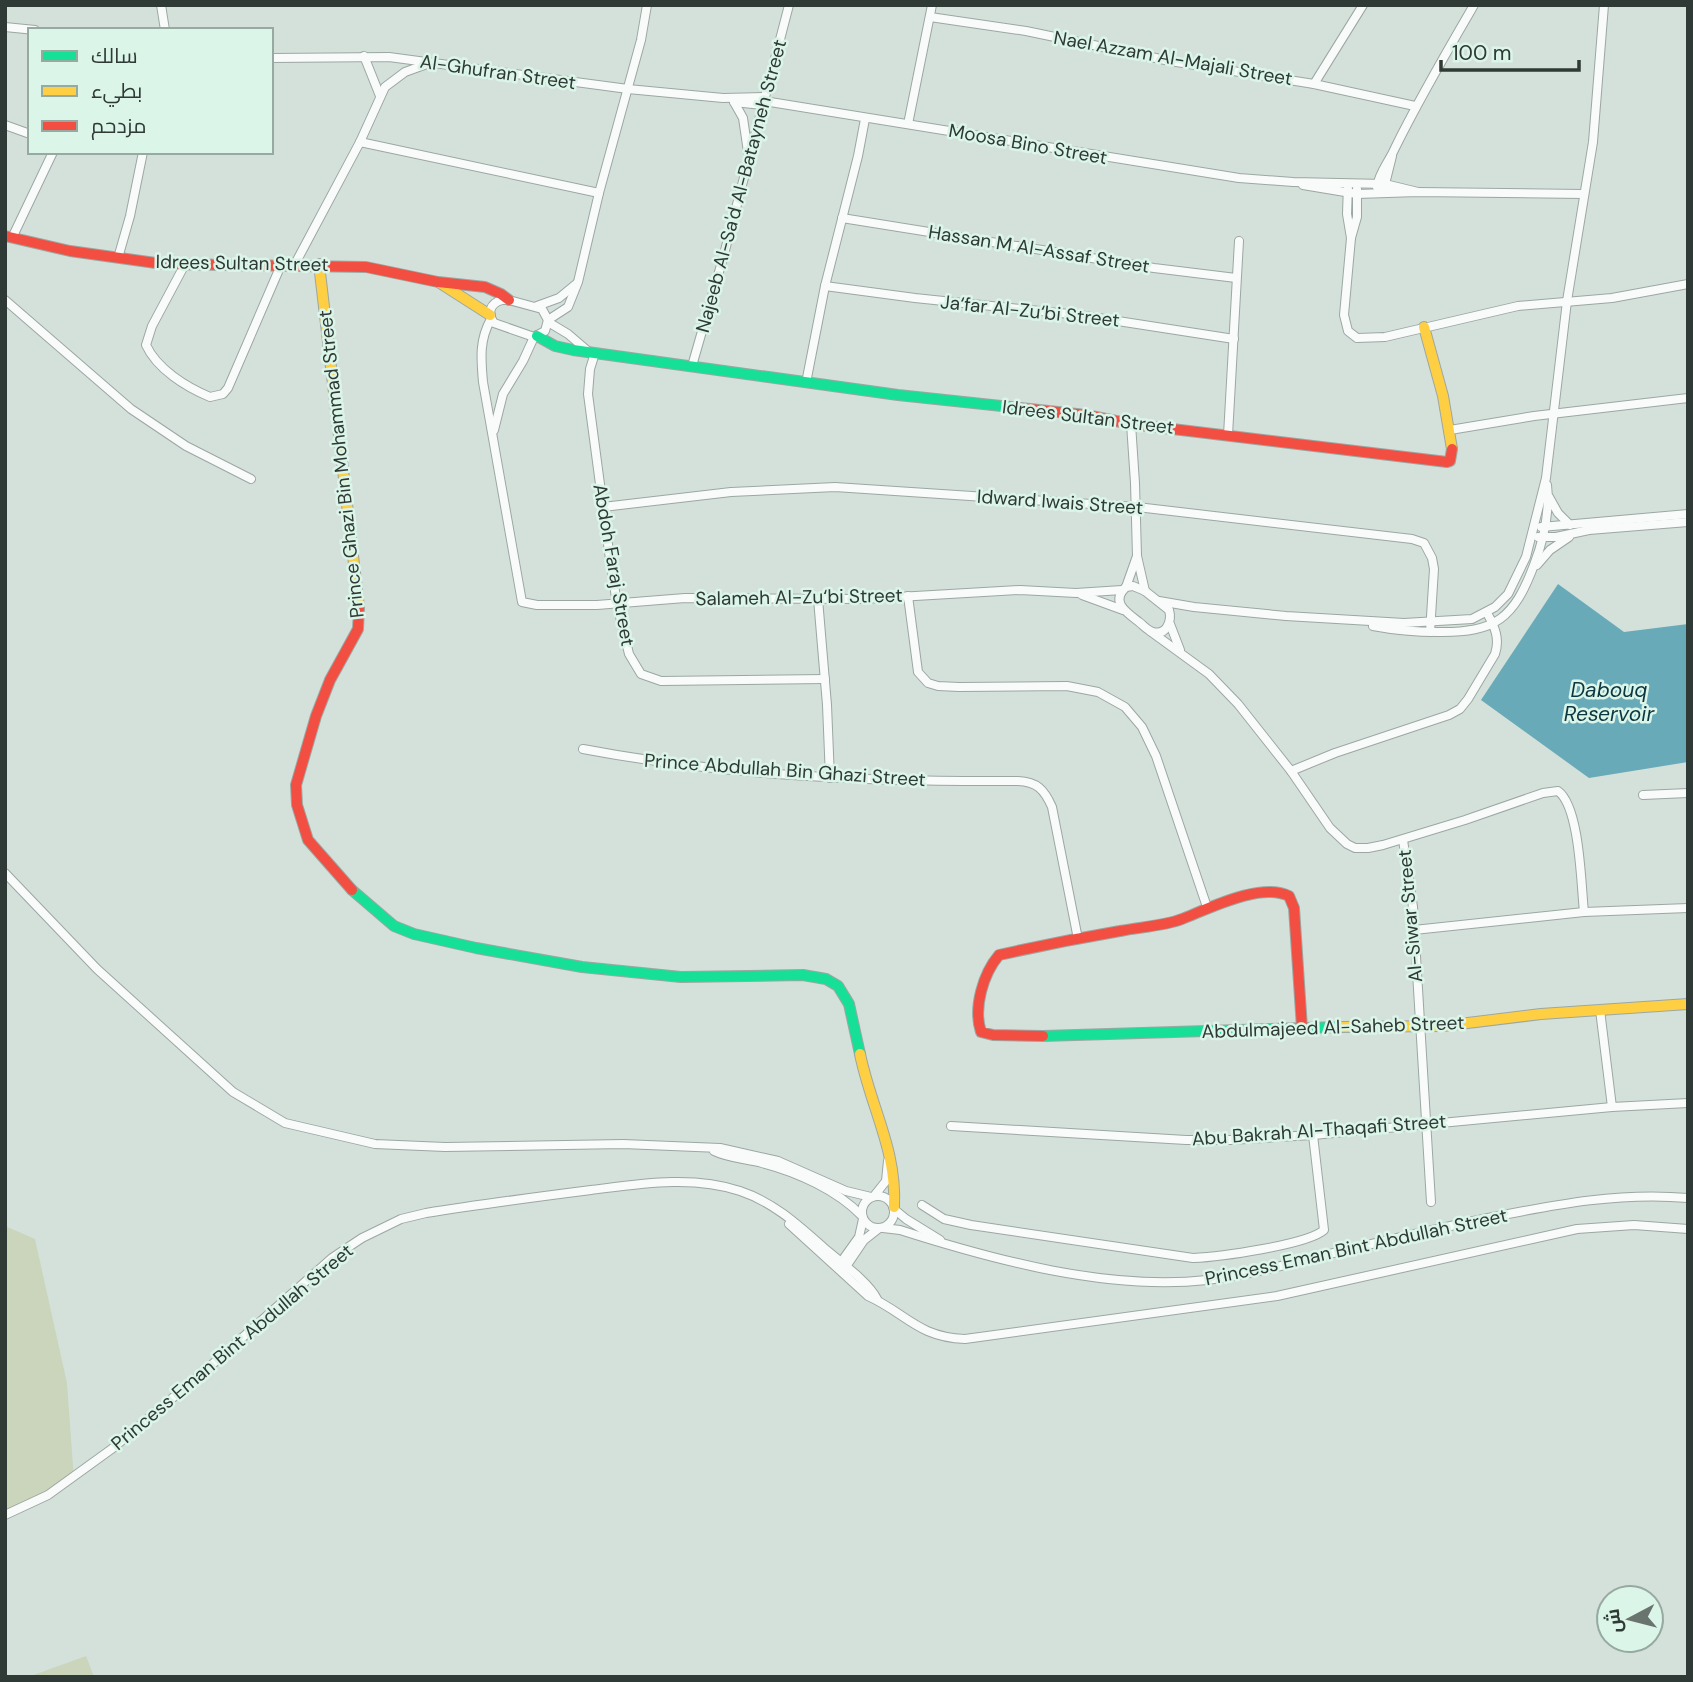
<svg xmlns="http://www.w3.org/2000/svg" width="1693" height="1682" viewBox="0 0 1693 1682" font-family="'DM Sans',Cairo,sans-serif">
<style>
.green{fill:#cad5bb}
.water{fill:#68aab8}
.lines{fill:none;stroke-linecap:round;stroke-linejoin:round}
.street-casing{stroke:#9ca7a2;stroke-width:10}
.fast-casing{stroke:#9ca7a2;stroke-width:12}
.slow-casing{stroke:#9ca7a2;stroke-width:12}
.jam-casing{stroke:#9ca7a2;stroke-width:12}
.street{stroke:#f9fafa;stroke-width:8}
.fast{stroke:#16e098;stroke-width:10}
.slow{stroke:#ffcf43;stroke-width:10}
.jam{stroke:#f24e42;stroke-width:10}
.labels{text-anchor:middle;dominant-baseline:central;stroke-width:5;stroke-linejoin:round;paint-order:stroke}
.street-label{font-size:19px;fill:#2f3935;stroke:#dbf5e9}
.water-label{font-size:21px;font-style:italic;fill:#0c3640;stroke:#dbf5e9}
</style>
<rect width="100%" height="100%" fill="#d4e1db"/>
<!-- green -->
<g class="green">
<path d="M 5,1226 L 35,1239 L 67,1383 L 74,1480 L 5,1520 Z"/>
<path d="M 86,1656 L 94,1677 L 28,1677 Z"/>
</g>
<!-- water -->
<path class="water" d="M 1558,584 L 1624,632 L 1688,624 L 1688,762 L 1589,778 L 1481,700 Z"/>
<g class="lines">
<!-- street casing -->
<g class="street-casing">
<g id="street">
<path d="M 161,5 L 165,30"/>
<path d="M 930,17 L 1026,31 L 1170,61 L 1314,84 L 1415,106"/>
<path d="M 5,27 L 35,30"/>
<path d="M 364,56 L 380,96"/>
<path d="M 271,58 L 389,57 L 628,89 L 723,98 L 764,97"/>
<path d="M 1314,84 L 1363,5"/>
<path d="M 764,101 L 1239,178 L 1293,182 L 1385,184 L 1418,192"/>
<path d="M 734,102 L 743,118 L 748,152"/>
<path d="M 734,102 L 762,105"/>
<path d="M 908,124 L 932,5"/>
<path d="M 5,125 L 30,134"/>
<path d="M 360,142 L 599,193"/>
<path d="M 1348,184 L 1347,214 L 1351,238 L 1344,315 L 1348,331 L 1357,338 L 1385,337 L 1518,306 L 1612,298 L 1688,284"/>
<path d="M 1303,185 L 1357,194 L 1418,192 L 1584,194"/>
<path d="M 1377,187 C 1379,172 1389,162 1395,148 C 1419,99 1446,53 1474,5"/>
<path d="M 1384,188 L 1392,156"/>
<path d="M 842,218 L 1154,268 L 1236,278"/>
<path d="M 12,238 L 53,152"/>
<path d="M 1351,238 L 1357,217 L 1357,189"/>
<path d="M 118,258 L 130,216 L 143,152"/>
<path d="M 295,264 L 360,142 L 385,87 L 405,72 L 427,64"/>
<path d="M 184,266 L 152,326 L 146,345 C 157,369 186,387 210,397 L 223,394 L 228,388 L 281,265"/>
<path d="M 825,286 L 915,298 L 1079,315 L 1234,339"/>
<path d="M 5,300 L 131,409 L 186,446 L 251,479"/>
<path d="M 502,300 L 509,300 L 542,309 L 548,320 L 545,331 L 534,337 L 494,323 C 487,313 490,303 502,300 Z"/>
<path d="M 537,306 L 559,298 L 576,284"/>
<path d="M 491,319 C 479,340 481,359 483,382 L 522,602 L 537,605 L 597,605 L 685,598 L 864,599 L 1020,590 L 1076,593 L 1122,590"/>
<path d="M 548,320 L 568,307 L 578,282 L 599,193 L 641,40 L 647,5"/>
<path d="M 548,322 L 568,334 L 589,352"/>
<path d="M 595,353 L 590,369 L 588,394 L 609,552 L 617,604 L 629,654 L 641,674 L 661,681 L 825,679"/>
<path d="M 692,366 L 723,258 L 789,5"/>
<path d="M 806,383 L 825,286 L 858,156 L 865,119"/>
<path d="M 1131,424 L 1135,483 L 1137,556 L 1145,591"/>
<path d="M 494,430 L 503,394 L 523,361 L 534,337"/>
<path d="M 1450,430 L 1534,416 L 1688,398"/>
<path d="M 1228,435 L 1239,241"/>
<path d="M 1549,497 L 1558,513 L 1570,525"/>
<path d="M 603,507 L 731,492 L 835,487 L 1137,507 L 1412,539 L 1424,543 L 1432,558 L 1434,569 L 1430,632"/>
<path d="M 1541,527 L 1688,514"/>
<path d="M 1538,537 L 1556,537 L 1589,530 L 1688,522"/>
<path d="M 1537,565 L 1550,550 L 1569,537"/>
<path d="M 1133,586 L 1145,591 L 1169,610 C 1172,620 1167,636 1153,632 C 1148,631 1143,625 1139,622 C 1126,612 1110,602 1126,587 Z"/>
<path d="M 1126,587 L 1137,556"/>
<path d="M 1082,595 L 1123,610"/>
<path d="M 908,596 L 918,672 L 928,683 L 938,686 L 959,687 L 1067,686 L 1098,692 L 1125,707 L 1142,727 L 1156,756 L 1207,907"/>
<path d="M 818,599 L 827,705 L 830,778"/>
<path d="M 1159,601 L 1194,607 L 1286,616 L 1404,623 L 1472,619 L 1495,607 L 1508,594 L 1526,557 L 1546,478 L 1567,301 L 1593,142 L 1604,5"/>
<path d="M 1170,624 L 1180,650"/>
<path d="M 1373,626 C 1394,630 1416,632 1438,632 C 1496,633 1514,618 1534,565 C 1544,539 1550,512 1547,485"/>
<path d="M 1150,631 L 1209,674 L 1238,704 L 1291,771 L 1330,828 L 1347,844 L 1355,848 L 1368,848 L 1383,845 L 1465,820 L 1543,793 L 1558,791 C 1580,807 1581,885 1584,912"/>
<path d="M 583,749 C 725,776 873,782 1018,781 C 1037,782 1044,789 1052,807 L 1078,939"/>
<path d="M 1291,771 L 1335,753 L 1449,715 L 1460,709 L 1468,699 L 1495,654 C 1500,639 1495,627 1487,613"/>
<path d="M 1643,795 L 1688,793"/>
<path d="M 1403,840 L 1413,907 L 1431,1202"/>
<path d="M 5,873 L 97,969 L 233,1092 L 285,1123 L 375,1144 L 445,1147 L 623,1144 L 720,1148 L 778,1161 L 846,1191 L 871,1197"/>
<path d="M 1414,930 L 1584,912 L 1688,908"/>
<path d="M 1600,1010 L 1612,1107"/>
<path d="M 951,1126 L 1186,1140 L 1230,1140 L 1313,1135 L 1612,1107 L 1688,1103"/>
<path d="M 714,1151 C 728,1158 746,1159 762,1163 C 797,1172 837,1190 862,1216"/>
<circle cx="878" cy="1212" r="16"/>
<path d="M 874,1196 L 886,1181 L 888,1161"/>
<path d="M 922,1205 L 944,1219 L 971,1225 L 1193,1258 C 1218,1257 1307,1245 1324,1230 L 1313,1135"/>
<path d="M 894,1209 L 906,1219 L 940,1240"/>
<path d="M 789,1224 L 868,1296 C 906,1313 917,1337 965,1339 L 1277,1296 L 1577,1229 L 1634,1225 L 1688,1229"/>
<path d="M 883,1228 L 900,1230 C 994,1260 1108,1291 1207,1280 C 1244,1276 1280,1266 1317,1257 C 1375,1243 1434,1229 1493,1217 C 1558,1204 1621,1192 1688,1198"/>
<path d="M 839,1265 L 859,1237 L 863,1219"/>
<path d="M 843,1271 L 864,1240 L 878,1229"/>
<path d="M 5,1515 L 48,1495 L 113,1448 L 207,1369 L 332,1258 L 362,1238 L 401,1219 L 426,1213 C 481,1204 536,1197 591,1190 C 639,1184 692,1175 740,1191 C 773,1202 797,1224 823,1247 C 839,1261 868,1281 877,1299"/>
</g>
</g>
<!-- fast casing -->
<g class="fast-casing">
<g id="fast">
<path d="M 537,336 L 555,346 L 573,350 L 898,395 L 1030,409"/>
<path d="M 352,890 L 394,926 L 414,934 L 476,948 L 582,967 L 681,977 L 803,975 L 826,979 L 838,986 L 849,1004 L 860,1054"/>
<path d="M 1043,1036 L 1340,1027"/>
</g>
</g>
<!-- slow casing -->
<g class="slow-casing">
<g id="slow">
<path d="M 319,264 L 359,607"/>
<path d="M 440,283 L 490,315"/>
<path d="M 1424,327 L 1443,396 L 1452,449"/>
<path d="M 1340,1027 L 1443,1026 L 1541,1014 L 1688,1004"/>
<path d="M 860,1054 C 871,1108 897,1150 894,1207"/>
</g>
</g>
<!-- jam casing -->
<g class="jam-casing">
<g id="jam">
<path d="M 5,236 L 70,251 L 163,264 L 366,267 L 438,282 L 485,287 L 501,294 L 509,300"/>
<path d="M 1030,409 L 1086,415 L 1131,424 L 1447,462 L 1450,461 L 1452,449"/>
<path d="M 352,890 L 308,840 L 297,805 L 296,785 L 316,716 L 330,680 L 358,629 L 359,607"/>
<path d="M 1043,1036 L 993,1035 L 981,1032 C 973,1008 983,974 999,955 C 1039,946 1079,938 1120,931 C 1140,927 1164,926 1182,919 C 1210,908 1261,882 1289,896 L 1294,908 L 1302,1028"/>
</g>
</g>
<!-- street -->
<use href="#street" class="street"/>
<!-- fast -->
<use href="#fast" class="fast"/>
<!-- slow -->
<use href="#slow" class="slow"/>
<!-- jam -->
<use href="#jam" class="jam"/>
</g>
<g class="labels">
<!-- street labels -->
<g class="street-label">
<text transform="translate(1173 58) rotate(10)">Nael Azzam Al-Majali Street</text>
<text transform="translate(498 72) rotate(8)">Al-Ghufran Street</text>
<text transform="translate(1028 144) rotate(10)">Moosa Bino Street</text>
<text transform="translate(741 186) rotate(-75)">Najeeb Al-Sa'd Al-Batayneh Street</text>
<text transform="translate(1039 249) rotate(9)">Hassan M Al-Assaf Street</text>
<text transform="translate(242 263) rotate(1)">Idrees Sultan Street</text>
<text transform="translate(1030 311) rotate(6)">Ja‘far Al-Zu‘bi Street</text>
<text transform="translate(1088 417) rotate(7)">Idrees Sultan Street</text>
<text transform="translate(341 464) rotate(-96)">Prince Ghazi Bin Mohammad Street</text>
<text transform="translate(1060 502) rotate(4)">Idward Iwais Street</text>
<text transform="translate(614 565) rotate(80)">Abdoh Faraj Street</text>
<text transform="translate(799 597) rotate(-1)">Salameh Al-Zu‘bi Street</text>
<text transform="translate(785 770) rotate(4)">Prince Abdullah Bin Ghazi Street</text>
<text transform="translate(1410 916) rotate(-95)">Al-Siwar Street</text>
<text transform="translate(1333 1027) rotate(-2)">Abdulmajeed Al-Saheb Street</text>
<text transform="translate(1319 1130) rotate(-4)">Abu Bakrah Al-Thaqafi Street</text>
<text transform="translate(1356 1247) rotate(-12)">Princess Eman Bint Abdullah Street</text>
<text transform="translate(232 1347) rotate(-40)">Princess Eman Bint Abdullah Street</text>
</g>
<!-- water labels -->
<g class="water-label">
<text x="1609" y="690">Dabouq<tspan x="1609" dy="24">Reservoir</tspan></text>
</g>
</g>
<!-- border -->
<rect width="1693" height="1682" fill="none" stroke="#2f3935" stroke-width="14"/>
<!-- legend -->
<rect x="28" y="28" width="245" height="126" fill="#dbf5e9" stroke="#96aaa1" stroke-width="2"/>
<rect x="42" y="51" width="35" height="10" fill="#16e098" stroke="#96aaa1" stroke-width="2"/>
<text x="91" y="63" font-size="21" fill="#2f3935">سالك</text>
<rect x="42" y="86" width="35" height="10" fill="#ffcf43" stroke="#96aaa1" stroke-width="2"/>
<text x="91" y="98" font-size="21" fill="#2f3935">بطيء</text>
<rect x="42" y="121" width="35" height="10" fill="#f24e42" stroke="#96aaa1" stroke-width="2"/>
<text x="91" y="133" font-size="21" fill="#2f3935">مزدحم</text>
<!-- north arrow -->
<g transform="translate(1630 1619) rotate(263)"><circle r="33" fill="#dbf5e9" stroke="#96aaa1" stroke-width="2"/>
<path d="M0-5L12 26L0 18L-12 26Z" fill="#69746f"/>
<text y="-10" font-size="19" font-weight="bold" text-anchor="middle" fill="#2f3935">ش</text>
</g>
<!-- scale -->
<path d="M1441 60v10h138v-10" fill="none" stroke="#2f3935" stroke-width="3.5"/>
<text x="1452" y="60" font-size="21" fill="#2f3935" stroke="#dbf5e9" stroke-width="5" paint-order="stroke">100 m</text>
</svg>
